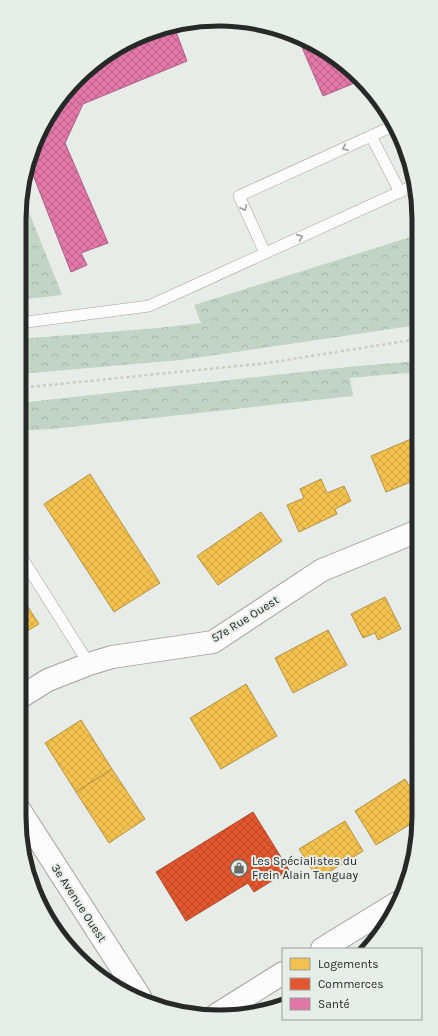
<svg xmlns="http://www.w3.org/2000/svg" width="438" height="1036" viewBox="0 0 438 1036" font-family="Karla,sans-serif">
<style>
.forest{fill:url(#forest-crowns)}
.homes{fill:url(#homes-cross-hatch);stroke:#b59343}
.shops{fill:url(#shops-cross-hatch);stroke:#ab492c}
.health{fill:url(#health-cross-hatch);stroke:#ab6082}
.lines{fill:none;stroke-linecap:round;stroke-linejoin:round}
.service-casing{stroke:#a0a3a1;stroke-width:12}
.minor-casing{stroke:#a0a3a1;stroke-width:24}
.tertiary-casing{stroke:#a0a3a1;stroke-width:24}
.path{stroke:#cbcbcb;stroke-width:2.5;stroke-dasharray:3 3;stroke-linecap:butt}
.service{stroke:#fcfcfc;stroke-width:11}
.minor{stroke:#fcfcfc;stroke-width:22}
.tertiary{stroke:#fcfcfc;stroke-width:22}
.oneway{stroke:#9c9d9d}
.labels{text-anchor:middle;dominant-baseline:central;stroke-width:4;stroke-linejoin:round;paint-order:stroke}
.street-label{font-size:12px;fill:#272928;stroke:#e7ede8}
.poi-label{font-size:12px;fill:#272928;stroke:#e7ede8;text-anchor:start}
.rim{fill:none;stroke:#272928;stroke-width:5}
</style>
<defs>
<pattern id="forest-crowns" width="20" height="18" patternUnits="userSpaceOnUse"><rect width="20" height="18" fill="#c1d4c5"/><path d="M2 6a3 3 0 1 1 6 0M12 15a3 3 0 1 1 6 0" fill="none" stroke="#a6b6a9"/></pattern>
<pattern id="homes-cross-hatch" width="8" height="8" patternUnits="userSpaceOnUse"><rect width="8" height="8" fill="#f2c14e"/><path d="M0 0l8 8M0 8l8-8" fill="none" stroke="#d0a644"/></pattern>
<pattern id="shops-cross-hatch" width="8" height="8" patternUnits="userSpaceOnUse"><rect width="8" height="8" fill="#e4572e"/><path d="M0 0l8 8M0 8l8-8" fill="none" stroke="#b94827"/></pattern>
<pattern id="health-cross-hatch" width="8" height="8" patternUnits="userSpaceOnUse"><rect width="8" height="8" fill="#e377a8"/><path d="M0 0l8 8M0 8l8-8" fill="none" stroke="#b86289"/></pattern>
</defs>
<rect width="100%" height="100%" fill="#e8ece9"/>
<!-- forest -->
<g class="forest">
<path d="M 23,197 L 62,295 L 19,300 L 19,219 Z"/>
<path d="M 417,235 L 418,325 L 181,360 L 19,374 L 19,339 L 158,328 L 201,323 L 194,305 Z"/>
<path d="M 418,361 L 418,372 L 350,378 L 353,396 L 52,429 L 19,431 L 19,403 L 348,367 Z"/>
</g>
<!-- homes -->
<g class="homes">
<path d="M 418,436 L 418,479 L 386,492 L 371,456 Z"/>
<path d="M 90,474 L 160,583 L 114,612 L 44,504 Z"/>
<path d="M 321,479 L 327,493 L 344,486 L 351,501 L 335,509 L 337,514 L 299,532 L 287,505 L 304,498 L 300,489 Z"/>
<path d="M 261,512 L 282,541 L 218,585 L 197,556 Z"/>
<path d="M 19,593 L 39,624 L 19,636 Z"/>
<path d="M 385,597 L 401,629 L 378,640 L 375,633 L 363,638 L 351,614 Z"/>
<path d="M 328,630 L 347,665 L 293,693 L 275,658 Z"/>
<path d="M 246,684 L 277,736 L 221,769 L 190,718 Z"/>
<path d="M 81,720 L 112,769 L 76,792 L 45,743 Z"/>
<path d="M 419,732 L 419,753 L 410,738 Z"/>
<path d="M 112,769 L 145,819 L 109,843 L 76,792 Z"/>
<path d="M 405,779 L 419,801 L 419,819 L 376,845 L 355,811 Z"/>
<path d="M 345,821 L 363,851 L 318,879 L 299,849 Z"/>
</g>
<!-- shops -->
<path class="shops" d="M 253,812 L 289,870 L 254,892 L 248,883 L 186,921 L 156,872 Z"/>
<!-- health -->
<g class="health">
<path d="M 182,26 L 175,29 L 187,61 L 83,104 L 65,143 L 108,243 L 81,253 L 87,265 L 71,272 L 28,162 L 30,155 L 68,87 L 130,40 Z"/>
<path d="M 298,38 L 299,38 L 330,53 L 362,80 L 323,96 Z"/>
</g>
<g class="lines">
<!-- service casing -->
<g class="service-casing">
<g id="service">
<path d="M 371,136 L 400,192"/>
<path d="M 265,253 L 239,196 L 393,126"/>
<path d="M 19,323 L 149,306 L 415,185"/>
<path d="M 19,553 L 89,664"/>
</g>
</g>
<!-- minor casing -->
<g class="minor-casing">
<g id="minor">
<path d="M 19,698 L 48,680 L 89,664 L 112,657 L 213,642 L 322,570 L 418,531"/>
<path d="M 322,949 L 397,903"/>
<path d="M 216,1015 L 283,973"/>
</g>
</g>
<!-- tertiary casing -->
<g class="tertiary-casing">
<path id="tertiary" d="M 19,809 L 140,997"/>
</g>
<!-- path -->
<path class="path" d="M 19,388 L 267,363 L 418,339"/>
<!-- service -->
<use href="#service" class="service"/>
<!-- minor -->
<use href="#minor" class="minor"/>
<!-- tertiary -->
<use href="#tertiary" class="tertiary"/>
</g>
<!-- one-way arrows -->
<defs><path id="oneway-chevron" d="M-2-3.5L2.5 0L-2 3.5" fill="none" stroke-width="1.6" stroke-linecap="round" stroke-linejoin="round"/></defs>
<g class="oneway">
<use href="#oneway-chevron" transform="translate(345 148) rotate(155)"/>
<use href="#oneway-chevron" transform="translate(244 208) rotate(65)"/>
<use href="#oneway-chevron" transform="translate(300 237) rotate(-24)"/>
</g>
<!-- icons -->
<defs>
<g id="shop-ring" transform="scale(0.9)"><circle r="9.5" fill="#e7ede8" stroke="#6b6d6c" stroke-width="1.5"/><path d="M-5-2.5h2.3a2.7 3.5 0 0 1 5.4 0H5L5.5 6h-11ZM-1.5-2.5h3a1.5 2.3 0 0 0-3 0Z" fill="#6b6d6c"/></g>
</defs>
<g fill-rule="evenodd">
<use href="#shop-ring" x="239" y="868"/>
</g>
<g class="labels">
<!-- street labels -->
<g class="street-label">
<text transform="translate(245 619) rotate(-32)">57e Rue Ouest</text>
<text transform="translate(79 903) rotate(57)">3e Avenue Ouest</text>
</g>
<!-- poi labels -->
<g class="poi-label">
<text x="252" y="861">Les Spécialistes du<tspan x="252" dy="14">Frein Alain Tanguay</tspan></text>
</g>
</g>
<!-- crop -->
<path d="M0 0H438V1036H0ZM219 26H219A193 193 0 0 1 412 219V817A193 193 0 0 1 219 1010H219A193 193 0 0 1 26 817V219A193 193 0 0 1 219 26Z" fill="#e7ede8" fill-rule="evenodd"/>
<path class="rim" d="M219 26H219A193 193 0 0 1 412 219V817A193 193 0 0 1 219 1010H219A193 193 0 0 1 26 817V219A193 193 0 0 1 219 26Z"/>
<!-- legend -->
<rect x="282" y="948" width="140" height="72" fill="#e7ede8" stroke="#9a9f9b"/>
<rect x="290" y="958" width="20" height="12" fill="#f2c14e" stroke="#9a9f9b"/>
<text x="318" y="968" font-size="12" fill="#272928">Logements</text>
<rect x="290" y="978" width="20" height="12" fill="#e4572e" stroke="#9a9f9b"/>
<text x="318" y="988" font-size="12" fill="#272928">Commerces</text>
<rect x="290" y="998" width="20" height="12" fill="#e377a8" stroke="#9a9f9b"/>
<text x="318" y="1008" font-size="12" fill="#272928">Santé</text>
</svg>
